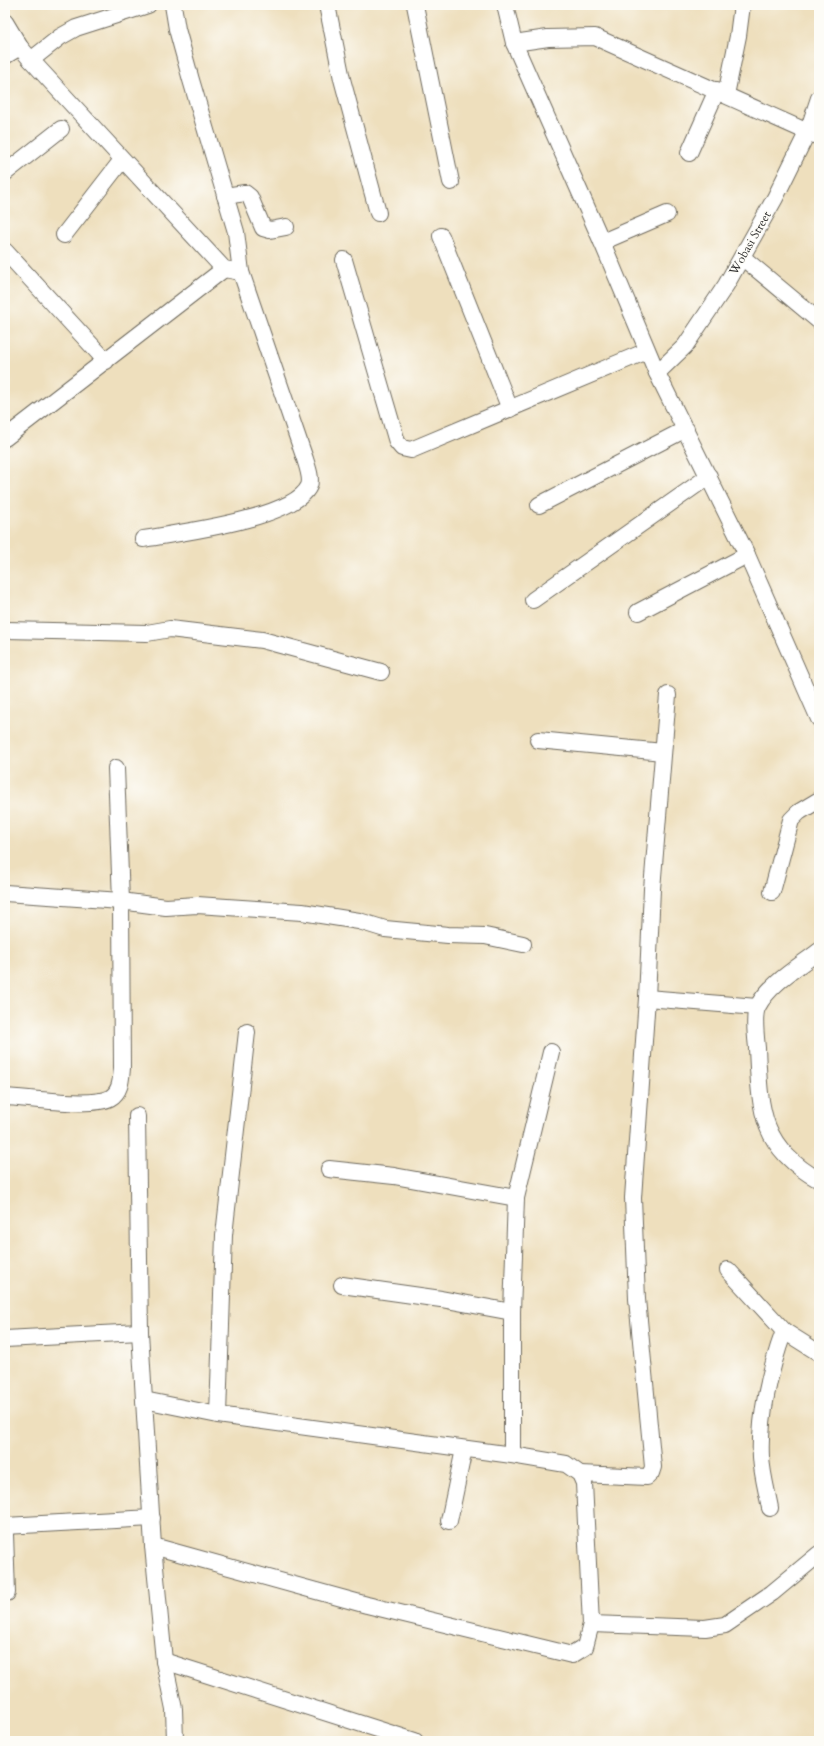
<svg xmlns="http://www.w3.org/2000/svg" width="824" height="1746" viewBox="0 0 824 1746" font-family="Cardo,serif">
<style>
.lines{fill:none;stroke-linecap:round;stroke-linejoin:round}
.minor-casing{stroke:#6f6a5e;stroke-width:18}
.minor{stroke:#fff;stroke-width:16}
.labels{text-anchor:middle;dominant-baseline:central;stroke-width:3;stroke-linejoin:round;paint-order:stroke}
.street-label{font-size:12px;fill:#2b2b2b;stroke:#fdfcf7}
</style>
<rect width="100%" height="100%" fill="#fdfcf7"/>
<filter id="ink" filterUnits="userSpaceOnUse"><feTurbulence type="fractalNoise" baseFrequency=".025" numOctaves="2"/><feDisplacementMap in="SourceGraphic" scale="8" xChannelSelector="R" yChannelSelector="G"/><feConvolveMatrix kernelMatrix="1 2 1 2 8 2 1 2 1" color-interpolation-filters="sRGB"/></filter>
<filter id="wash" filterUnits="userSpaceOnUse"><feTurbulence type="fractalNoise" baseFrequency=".012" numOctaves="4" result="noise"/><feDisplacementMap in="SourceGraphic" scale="16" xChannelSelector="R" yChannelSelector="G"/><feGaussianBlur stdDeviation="0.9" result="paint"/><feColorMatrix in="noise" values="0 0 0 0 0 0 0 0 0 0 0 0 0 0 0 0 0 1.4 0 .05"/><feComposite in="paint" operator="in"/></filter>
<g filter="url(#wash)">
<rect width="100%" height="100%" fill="#eedfbd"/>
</g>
<g filter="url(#ink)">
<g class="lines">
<!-- minor casing -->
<g class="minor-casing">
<g id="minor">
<path d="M 327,5 L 342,79 L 378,213"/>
<path d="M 415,5 L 451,182"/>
<path d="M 505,5 L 514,43 L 602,242 L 657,373 L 747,555 L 819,719"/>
<path d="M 5,22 L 20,47 L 31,60 L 224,269 L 241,272"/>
<path d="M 514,43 L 548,38 L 595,37 L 819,137"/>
<path d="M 5,56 L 20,47"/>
<path d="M 31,60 L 60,37 L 76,28 L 148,5"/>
<path d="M 726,95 L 738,36 L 742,5"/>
<path d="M 689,153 L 717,90"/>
<path d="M 5,173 L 61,129"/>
<path d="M 225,196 L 245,193 L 250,197 L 263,228 L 270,230 L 286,227"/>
<path d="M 64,235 L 122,160"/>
<path d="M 441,236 L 510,409"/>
<path d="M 602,242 L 667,214"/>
<path d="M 5,251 L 106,361"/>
<path d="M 742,257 L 819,321"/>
<path d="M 344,260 L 397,442 L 402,448 L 411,450 L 647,351"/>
<path d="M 657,373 L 685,346 L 726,285 L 775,198 L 808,131 L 819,98"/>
<path d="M 5,438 L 224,269"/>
<path d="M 539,505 L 686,429"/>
<path d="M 143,539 C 177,533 294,519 309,486 C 312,478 307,466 305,459 L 241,272 L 236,232 L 191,80 L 177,29 L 173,5"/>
<path d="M 533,600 L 709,476"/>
<path d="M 638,612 L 747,555"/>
<path d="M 5,630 L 147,633 L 170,629 L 262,640 L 381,672"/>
<path d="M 538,740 L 663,752"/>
<path d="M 772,892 L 791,820 L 799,812 L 819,800"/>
<path d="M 5,893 L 121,901 L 166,907 L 197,905 L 302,912 L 359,921 L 385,929 L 448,935 L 485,936 L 523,944"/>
<path d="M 819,951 C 800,966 769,984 758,1006 C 753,1014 756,1038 757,1048 C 760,1110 760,1147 819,1180"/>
<path d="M 647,998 L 757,1007"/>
<path d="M 5,1097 C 29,1098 91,1108 110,1098 C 121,1092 121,1078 122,1068 L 121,901 L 116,768"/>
<path d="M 137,1116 L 140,1332 L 144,1400 L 153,1546 L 164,1661 L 174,1709 L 175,1741"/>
<path d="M 329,1169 L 394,1176 L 516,1198"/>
<path d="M 728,1270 L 784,1331 L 819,1353"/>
<path d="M 342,1285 L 441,1299 L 512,1312"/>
<path d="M 5,1339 L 140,1332"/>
<path d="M 144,1400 L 218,1415 L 512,1455 L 566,1464 L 580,1474 L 584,1483 L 591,1624 L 585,1647 L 572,1655 L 367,1605 L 153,1546"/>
<path d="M 218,1415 L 224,1235 L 247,1032"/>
<path d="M 512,1455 L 512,1312 L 516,1198 L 551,1052"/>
<path d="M 580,1474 L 647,1477 L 651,1473 L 653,1467 L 637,1299 L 633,1198 L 647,998 L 652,889 L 668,695"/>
<path d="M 770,1508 C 767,1492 762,1474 761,1457 C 759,1417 770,1369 784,1331"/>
<path d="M 449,1521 L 464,1449"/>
<path d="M 5,1526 L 152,1518"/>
<path d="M 5,1534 L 7,1593"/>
<path d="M 591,1624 L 705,1628 L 725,1625 L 772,1593 L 819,1554"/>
<path d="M 164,1661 L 415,1741"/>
</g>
</g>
<!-- minor -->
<use href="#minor" class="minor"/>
</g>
</g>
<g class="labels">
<!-- street labels -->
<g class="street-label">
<text transform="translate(750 243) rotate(-60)">Wobasi Street</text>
</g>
</g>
<!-- margin -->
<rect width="824" height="1746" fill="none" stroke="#fdfcf7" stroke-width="20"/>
</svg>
